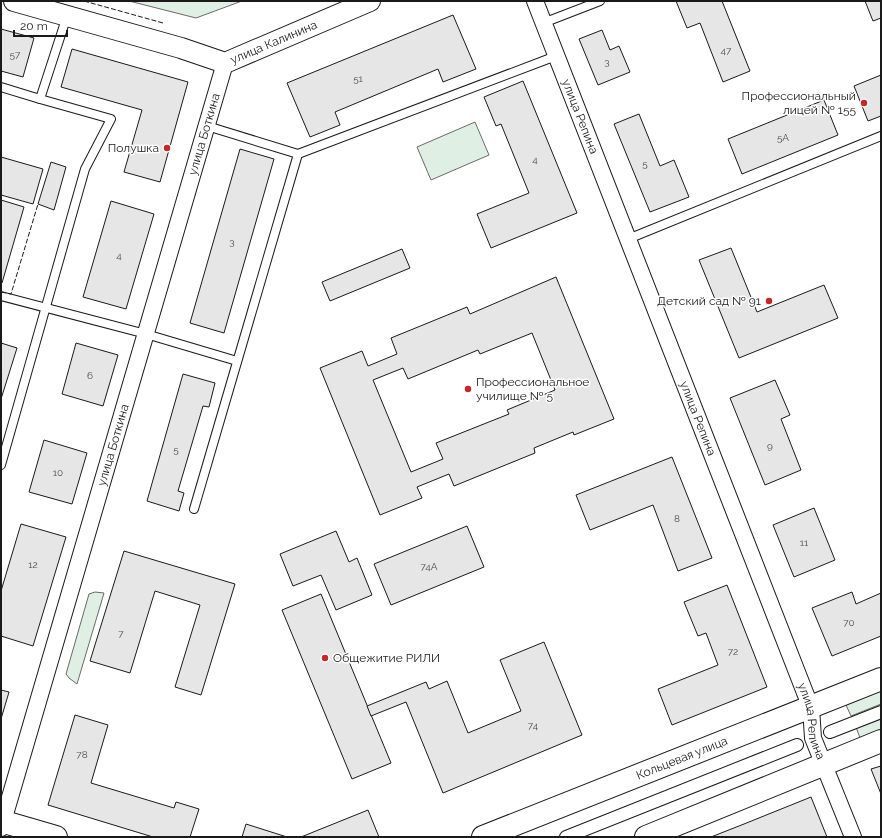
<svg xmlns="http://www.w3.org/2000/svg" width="882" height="838" viewBox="0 0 882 838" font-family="Raleway,sans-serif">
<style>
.green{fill:#e0efe3;stroke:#6a6a6a}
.building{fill:#e6e6e6;stroke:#1a1a1a;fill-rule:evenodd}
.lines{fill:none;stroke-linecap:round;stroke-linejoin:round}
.service-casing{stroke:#1a1a1a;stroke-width:10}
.pedestrian-casing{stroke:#1a1a1a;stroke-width:14}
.minor-casing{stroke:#1a1a1a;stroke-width:18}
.tertiary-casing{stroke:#1a1a1a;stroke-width:22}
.secondary-casing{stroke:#1a1a1a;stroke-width:24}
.service{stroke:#fff;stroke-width:8}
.pedestrian{stroke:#fff;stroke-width:12}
.minor{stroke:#fff;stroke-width:16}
.tertiary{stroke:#fff;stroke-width:20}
.secondary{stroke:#fff;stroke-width:22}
.fence{stroke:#1a1a1a;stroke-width:1;stroke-dasharray:5 2;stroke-linecap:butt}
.poi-dot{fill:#c62828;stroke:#fff;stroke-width:1.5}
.labels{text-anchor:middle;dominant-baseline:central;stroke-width:3;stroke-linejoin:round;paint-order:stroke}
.number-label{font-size:10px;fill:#4d4d4d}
.street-label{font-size:12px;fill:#1a1a1a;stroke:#fff}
.poi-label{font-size:12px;fill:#1a1a1a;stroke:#fff;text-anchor:end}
</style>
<rect width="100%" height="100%" fill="#fff"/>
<!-- green -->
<g class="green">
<path d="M 129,1 L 242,1 L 196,18 Z"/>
<path d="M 475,122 L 489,155 L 431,180 L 417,147 Z"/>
<path d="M 95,592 L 104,593 L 77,684 L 69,678 L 66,674 L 89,594 Z"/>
<path d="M 881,691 L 881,704 L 851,716 L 846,705 Z"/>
<path d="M 881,717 L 881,730 L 860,738 L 856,727 Z"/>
</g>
<!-- building -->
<g class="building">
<path d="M 676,1 L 722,1 L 750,71 L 723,82 L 700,23 L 687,28 Z"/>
<path d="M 865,1 L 881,1 L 881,18 L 873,21 Z"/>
<path d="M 453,15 L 476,69 L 443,82 L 438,69 L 335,112 L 340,125 L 310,137 L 287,83 Z"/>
<path d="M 1,29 L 34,38 L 23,77 L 1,71 Z"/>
<path d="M 602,30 L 610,50 L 619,46 L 630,72 L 598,85 L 579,39 Z"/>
<path d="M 72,49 L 188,82 L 160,182 L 124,172 L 142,110 L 61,87 Z"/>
<path d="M 881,75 L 881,116 L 868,121 L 854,86 Z"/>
<path d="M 523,81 L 577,213 L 491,248 L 477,214 L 529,193 L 501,124 L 496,126 L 484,97 Z"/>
<path d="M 824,100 L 838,135 L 742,174 L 728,139 Z"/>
<path d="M 639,114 L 660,166 L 674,160 L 689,197 L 650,212 L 614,124 Z"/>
<path d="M 240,149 L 274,159 L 224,333 L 190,323 Z"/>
<path d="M 1,157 L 43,169 L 33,204 L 1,195 Z"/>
<path d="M 51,162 L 66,167 L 54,210 L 38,204 Z"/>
<path d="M 1,200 L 24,207 L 2,283 L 1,283 Z"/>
<path d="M 111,201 L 154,214 L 126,309 L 83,297 Z"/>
<path d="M 731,248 L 757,312 L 824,285 L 838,318 L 739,358 L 699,260 Z"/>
<path d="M 402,249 L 410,268 L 330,301 L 322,282 Z"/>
<path d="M 556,277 L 614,419 L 574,435 L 573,432 L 534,448 L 535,453 L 454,486 L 449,474 L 417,487 L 422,498 L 380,515 L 320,368 L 362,351 L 368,366 L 397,354 L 391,338 L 467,307 L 470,314 ZM 532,333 L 555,390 L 507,410 L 509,414 L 436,443 L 443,459 L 411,472 L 373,380 L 403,368 L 408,379 L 478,350 L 480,354 Z"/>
<path d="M 1,343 L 17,348 L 1,399 Z"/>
<path d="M 76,343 L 118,355 L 103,406 L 62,394 Z"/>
<path d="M 183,374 L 215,383 L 209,407 L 203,406 L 178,491 L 184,493 L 179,511 L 147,501 Z"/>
<path d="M 775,380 L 790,415 L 781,419 L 801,470 L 765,485 L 730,398 Z"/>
<path d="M 44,440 L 87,453 L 72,504 L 29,492 Z"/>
<path d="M 672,457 L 712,558 L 678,571 L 653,505 L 590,530 L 576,495 Z"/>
<path d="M 814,508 L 835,560 L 794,577 L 773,525 Z"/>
<path d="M 21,524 L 66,537 L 33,646 L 1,636 L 1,591 Z"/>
<path d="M 467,526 L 484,567 L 391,605 L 374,564 Z"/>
<path d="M 336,531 L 349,562 L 357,558 L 372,595 L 336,610 L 321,575 L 293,586 L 280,554 Z"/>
<path d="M 124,551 L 235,584 L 201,695 L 175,687 L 200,605 L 155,591 L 130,673 L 90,661 Z"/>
<path d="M 727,585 L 767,687 L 672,725 L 658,689 L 718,665 L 706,633 L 698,636 L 684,602 Z"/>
<path d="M 852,592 L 856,604 L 881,593 L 881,636 L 832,656 L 812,608 Z"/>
<path d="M 321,594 L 391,763 L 352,779 L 282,610 Z"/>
<path d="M 544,642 L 582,735 L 443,793 L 406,702 L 371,716 L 367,706 L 426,682 L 429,689 L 447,681 L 468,733 L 521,711 L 500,660 Z"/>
<path d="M 1,690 L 9,692 L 1,719 Z"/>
<path d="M 75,715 L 108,725 L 91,783 L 174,808 L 176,802 L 199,809 L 190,837 L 153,837 L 48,805 Z"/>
<path d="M 881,766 L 881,794 L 871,769 Z"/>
<path d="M 811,797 L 827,837 L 711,837 L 744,824 Z"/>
<path d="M 368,810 L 379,837 L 301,837 Z"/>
<path d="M 246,824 L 287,837 L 242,837 Z"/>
</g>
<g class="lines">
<!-- service casing -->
<g class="service-casing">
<g id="service">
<path d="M 543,23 L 600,1"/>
<path d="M 1,87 L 40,99 L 67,16"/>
<path d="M 298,154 L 556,56"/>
<path d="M 628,239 L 881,136"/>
<path d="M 1,296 L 146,334 L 237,361"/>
<path d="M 1,465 L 85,169 L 111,119 L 40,99"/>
<path d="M 194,509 L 298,154 L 207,126"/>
</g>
</g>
<!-- pedestrian casing -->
<g class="pedestrian-casing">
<g id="pedestrian">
<path d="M 830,732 L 881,712"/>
<path d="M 566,837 L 797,745"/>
</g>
</g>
<!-- minor casing -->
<g class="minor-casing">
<g id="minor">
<path id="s1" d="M 535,1 L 811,708 L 813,738 L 853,837"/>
<path id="s2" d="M 1,828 L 225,63"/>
</g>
</g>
<!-- tertiary casing -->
<g class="tertiary-casing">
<g id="tertiary">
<path id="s3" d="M 14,1 L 181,48 L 225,63 L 370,1"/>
</g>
</g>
<!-- secondary casing -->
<g class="secondary-casing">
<g id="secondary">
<path d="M 1,821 L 56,837"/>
<path id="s4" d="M 483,837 L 881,679"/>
<path d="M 646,837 L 881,741"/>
</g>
</g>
<!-- service -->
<use href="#service" class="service"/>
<!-- pedestrian -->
<use href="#pedestrian" class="pedestrian"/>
<!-- minor -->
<use href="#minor" class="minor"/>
<!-- tertiary -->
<use href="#tertiary" class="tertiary"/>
<!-- secondary -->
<use href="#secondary" class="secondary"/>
<!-- fence -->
<g class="fence">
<path d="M 84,1 L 163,23"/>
<path d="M 1,292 L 11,294 L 38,204"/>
</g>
</g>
<!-- markers -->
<g class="poi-dot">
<circle cx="864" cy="103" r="4"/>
<circle cx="167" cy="148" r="4"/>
<circle cx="769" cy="301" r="4"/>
<circle cx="468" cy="389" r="4"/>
<circle cx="325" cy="658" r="4"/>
</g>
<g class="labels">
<!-- number labels -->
<g class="number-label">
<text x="726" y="50">47</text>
<text x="15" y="54">57</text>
<text x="607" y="61">3</text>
<text x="358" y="78">51</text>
<text x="783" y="137">5А</text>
<text x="535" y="159">4</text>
<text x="645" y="163">5</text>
<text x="232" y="241">3</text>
<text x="119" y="255">4</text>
<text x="90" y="375">6</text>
<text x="770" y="445">9</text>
<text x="176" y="449">5</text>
<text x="58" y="472">10</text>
<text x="677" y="518">8</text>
<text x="804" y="542">11</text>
<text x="33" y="564">12</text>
<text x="429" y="566">74А</text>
<text x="849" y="622">70</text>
<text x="121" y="633">7</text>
<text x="733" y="651">72</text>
<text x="533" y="725">74</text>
<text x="82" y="754">78</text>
</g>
<!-- street labels -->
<g class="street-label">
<text stroke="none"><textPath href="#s3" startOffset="273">улица Калинина</textPath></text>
<text stroke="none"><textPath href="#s1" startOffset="124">улица Репина</textPath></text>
<text stroke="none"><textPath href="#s2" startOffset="723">улица Боткина</textPath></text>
<text stroke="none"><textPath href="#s1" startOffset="448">улица Репина</textPath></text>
<text stroke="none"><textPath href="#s2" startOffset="399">улица Боткина</textPath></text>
<text stroke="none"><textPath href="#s1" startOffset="772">улица Репина</textPath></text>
<text stroke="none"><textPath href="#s4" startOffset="214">Кольцевая улица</textPath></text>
</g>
<!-- poi labels -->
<g class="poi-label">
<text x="856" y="96">Профессиональный<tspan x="856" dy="14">лицей № 155</tspan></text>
<text x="159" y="148">Полушка</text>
<text x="761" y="301">Детский сад № 91</text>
<text x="476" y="382" text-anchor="start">Профессиональное<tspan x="476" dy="14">училище № 5</tspan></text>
<text x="333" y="658" text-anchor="start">Общежитие РИЛИ</text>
</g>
</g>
<!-- border -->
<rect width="882" height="838" fill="none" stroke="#1a1a1a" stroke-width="4"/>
<!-- scale -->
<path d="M14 30v6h53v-6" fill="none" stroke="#1a1a1a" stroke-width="2"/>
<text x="20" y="30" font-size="12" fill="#1a1a1a" stroke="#ffffff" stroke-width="3" paint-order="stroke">20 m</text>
</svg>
